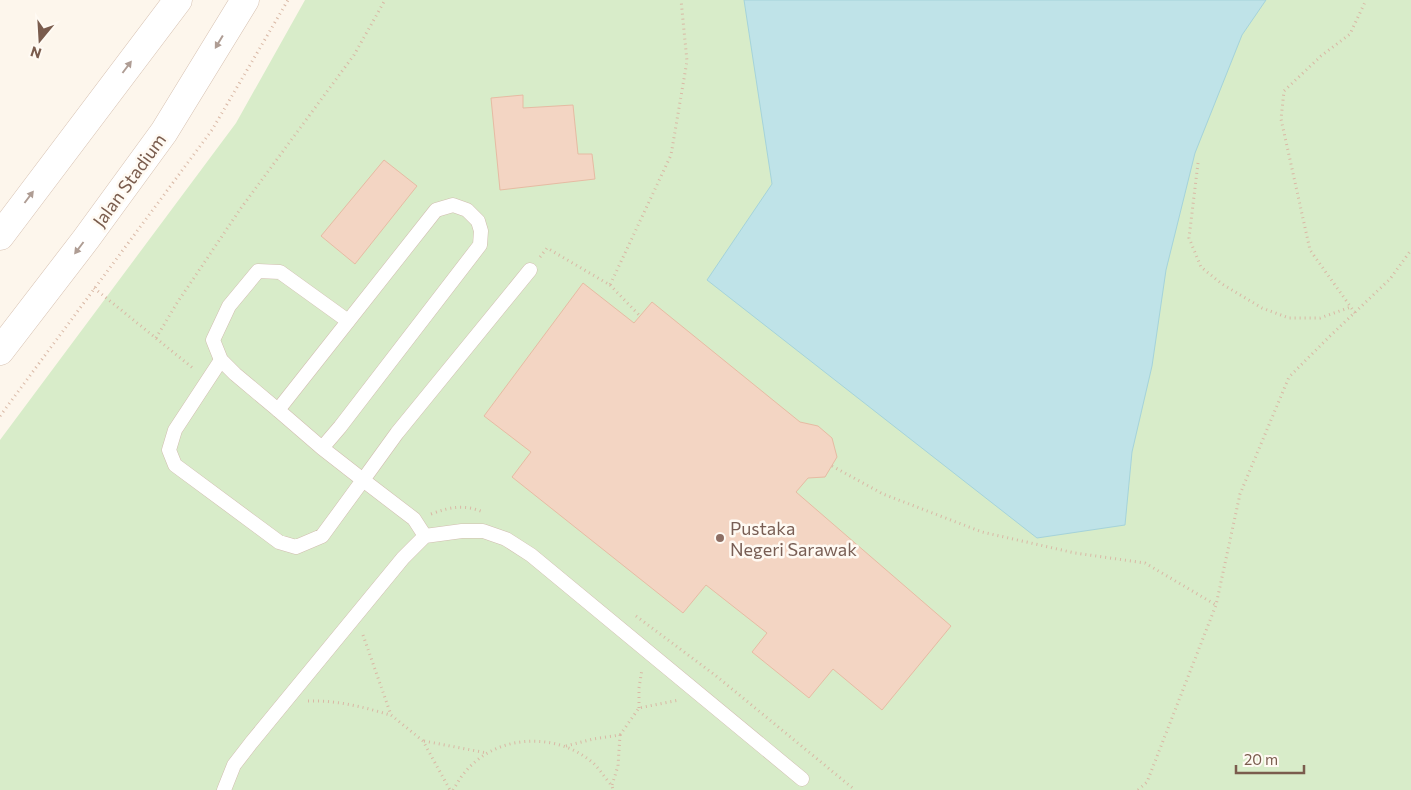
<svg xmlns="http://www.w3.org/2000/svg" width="1411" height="790" viewBox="0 0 1411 790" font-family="Commissioner,sans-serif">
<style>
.green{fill:#d8ecc9}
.water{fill:#bfe3e8;stroke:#a5d3da}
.building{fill:#f3d5c3;stroke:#e6bba3}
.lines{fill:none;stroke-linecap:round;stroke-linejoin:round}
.service-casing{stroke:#d1beb0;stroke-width:15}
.secondary-casing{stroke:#d6c0b0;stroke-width:29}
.path{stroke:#d9b8a5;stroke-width:3;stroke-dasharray:1 4;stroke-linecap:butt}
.service{stroke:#fff;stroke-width:14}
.secondary{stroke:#fff;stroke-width:28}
.oneway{fill:#af9d94}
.education-dot{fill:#8d6e63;stroke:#fffaf3;stroke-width:2}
.labels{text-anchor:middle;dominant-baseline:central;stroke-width:5;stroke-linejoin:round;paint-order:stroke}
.street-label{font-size:18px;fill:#7a5c4d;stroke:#fffaf3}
.education-label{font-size:18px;fill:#785e54;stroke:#fffaf3;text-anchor:start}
</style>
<rect width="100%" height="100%" fill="#fdf6ec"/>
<!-- green -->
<path class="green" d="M 305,0 L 1411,0 L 1411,790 L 0,790 L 0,440 L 236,123 Z"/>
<!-- water -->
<path class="water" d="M 744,0 L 1266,0 L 1242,35 L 1195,153 L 1166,270 L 1152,366 L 1132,452 L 1125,525 L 1037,538 L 707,280 L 772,184 Z"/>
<!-- building -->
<g class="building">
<path d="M 523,95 L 523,108 L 573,105 L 578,154 L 592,154 L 595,179 L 500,190 L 491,98 Z"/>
<path d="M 384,160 L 417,186 L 355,264 L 321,236 Z"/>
<path d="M 583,283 L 634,323 L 652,302 L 800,422 L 818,426 L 832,438 L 837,457 L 825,477 L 808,478 L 796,492 L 951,626 L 882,710 L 833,669 L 809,698 L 752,652 L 767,633 L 706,585 L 683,613 L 512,477 L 531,452 L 484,416 Z"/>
</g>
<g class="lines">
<!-- service casing -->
<g class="service-casing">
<g id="service">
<path d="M 221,360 L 175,430 L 169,450 L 175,465 L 279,542 L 296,547 L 322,536 L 363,480 L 322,448 L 340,427 L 480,245 L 481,231 L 478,221 L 467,210 L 453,205 L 436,210 L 278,410 L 322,448"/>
<path d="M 278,410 L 235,374 L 221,360 L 213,340 L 229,306 L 258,271 L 280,272 L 348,321"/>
<path d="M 425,536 L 414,519 L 363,480 L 397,433 L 530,270"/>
<path d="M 224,790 L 234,765 L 251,743 L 403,558 L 425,536 L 462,531 L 483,531 L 506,539 L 531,555 L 802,779"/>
</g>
</g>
<!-- secondary casing -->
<g class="secondary-casing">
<g id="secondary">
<path d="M 0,236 L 178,0"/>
<path d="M 0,351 L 86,239 L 164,132 L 245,0"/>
</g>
</g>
<!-- path -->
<g class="path">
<path d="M 1198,163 L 1189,238 L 1201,267 L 1222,284 L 1262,308 L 1289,318 L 1320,318 L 1351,307"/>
<path d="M 540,257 L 547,248 L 610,285 L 671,155 L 687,61 L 681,0"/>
<path d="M 610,285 L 640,316"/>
<path d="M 94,288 L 194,369"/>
<path d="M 1355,313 L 1310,250 L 1281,119 L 1284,91 L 1321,56 L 1350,34 L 1366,0"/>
<path d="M 156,338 L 177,303 L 241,208 L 354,55 L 385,0"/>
<path d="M 0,416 L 212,130 L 288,0"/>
<path d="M 832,466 L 883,494 L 982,532 L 1075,553 L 1145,563 L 1216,605"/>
<path d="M 431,514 C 450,507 464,504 483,512"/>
<path d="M 636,616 L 715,675 L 855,790"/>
<path d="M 363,635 L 391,715 L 423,741 L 450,790"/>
<path d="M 308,701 C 336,700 364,707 390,715"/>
<path d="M 639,708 L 639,688 L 642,669"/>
<path d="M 620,735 L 639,708 L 679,700"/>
<path d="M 424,741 L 487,753"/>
<path d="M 566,746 L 593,739 L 620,735 L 618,766 L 612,785"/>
<path d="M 453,790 C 457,784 461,776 466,771 C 497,734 556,732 592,762 C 599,768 605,778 612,786 L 613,790"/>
<path d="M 1138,790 L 1147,782 L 1216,605 L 1240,494 L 1289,377 L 1329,337 L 1390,279 L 1411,250"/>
</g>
<!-- service -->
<use href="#service" class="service"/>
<!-- secondary -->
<use href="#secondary" class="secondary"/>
</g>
<!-- one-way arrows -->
<defs><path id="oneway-solid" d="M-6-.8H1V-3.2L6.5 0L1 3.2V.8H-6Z" transform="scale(1.25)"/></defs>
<g class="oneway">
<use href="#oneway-solid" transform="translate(219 42) rotate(121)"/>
<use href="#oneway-solid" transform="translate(127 67) rotate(-53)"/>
<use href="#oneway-solid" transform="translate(29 197) rotate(-53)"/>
<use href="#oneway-solid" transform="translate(79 248) rotate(127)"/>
</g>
<!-- markers -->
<circle class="education-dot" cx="720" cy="538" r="5"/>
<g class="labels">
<!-- street labels -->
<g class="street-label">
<text transform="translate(129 180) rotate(-54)">Jalan Stadium</text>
</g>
<!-- education labels -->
<g class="education-label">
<text x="730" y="528">Pustaka<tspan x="730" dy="21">Negeri Sarawak</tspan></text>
</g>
</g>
<!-- north arrow -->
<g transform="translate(40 40) rotate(198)" stroke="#fffaf3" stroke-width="4" paint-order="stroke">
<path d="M0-4L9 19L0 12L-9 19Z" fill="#7a5c4d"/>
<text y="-8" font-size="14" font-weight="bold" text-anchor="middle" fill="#7a5c4d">N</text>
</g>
<!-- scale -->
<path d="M1236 765v8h68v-8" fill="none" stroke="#7a5c4d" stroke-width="2.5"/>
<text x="1244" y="765" font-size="15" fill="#7a5c4d" stroke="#fffaf3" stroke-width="4" paint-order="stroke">20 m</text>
</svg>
